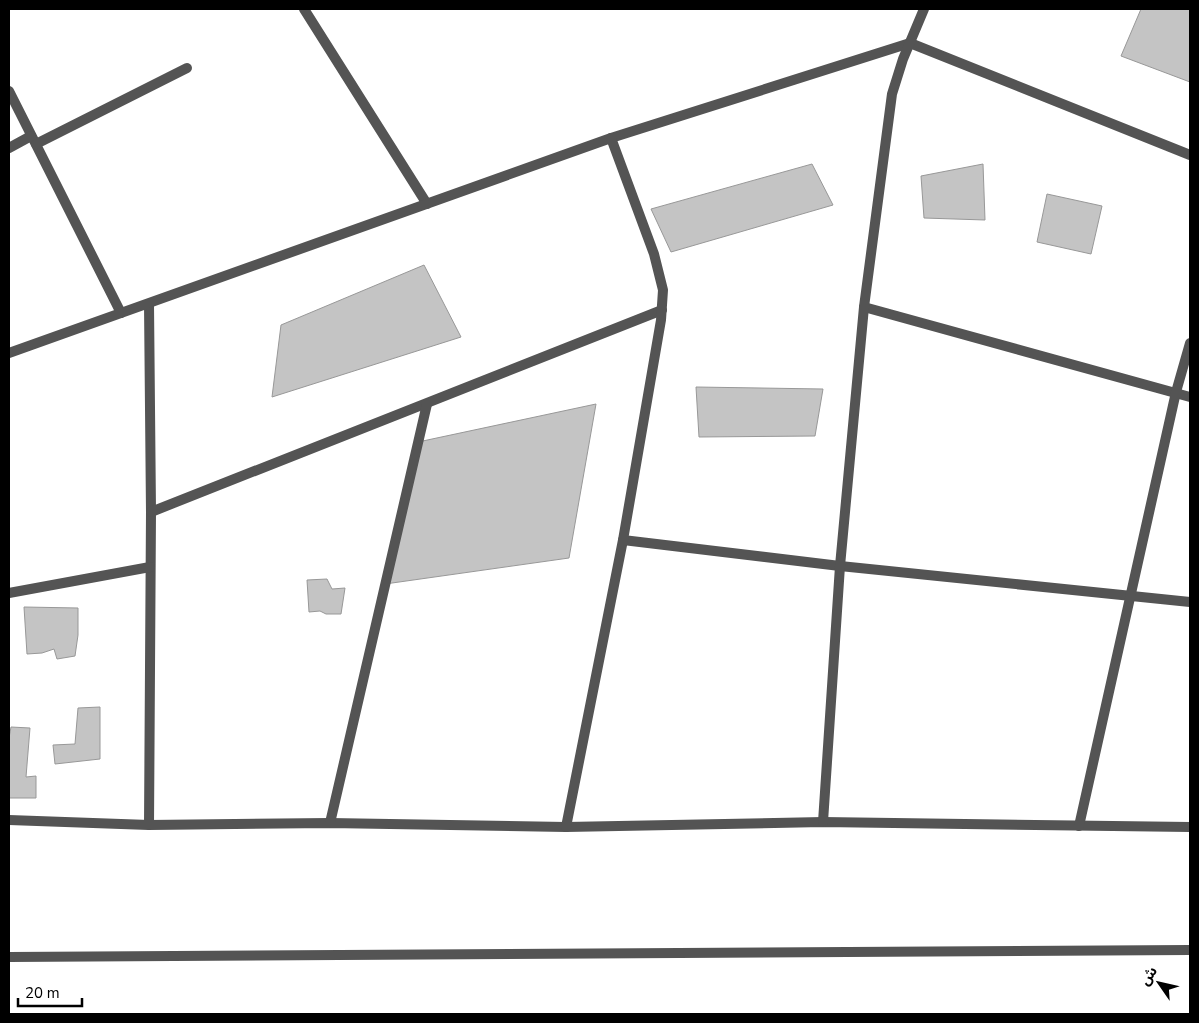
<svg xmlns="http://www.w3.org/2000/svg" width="1199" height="1023" viewBox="0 0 1199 1023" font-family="'Nunito Sans','Noto Sans Arabic',sans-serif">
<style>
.building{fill:#c4c4c4;stroke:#989898}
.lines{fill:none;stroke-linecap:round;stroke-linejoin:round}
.service{stroke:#545454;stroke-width:10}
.minor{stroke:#545454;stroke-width:10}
</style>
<rect width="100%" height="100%" fill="#fff"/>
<!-- building -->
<g class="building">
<path d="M 1141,9 L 1190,9 L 1190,82 L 1121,56 Z"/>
<path d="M 812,164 L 833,205 L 671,252 L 651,209 Z"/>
<path d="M 983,164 L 985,220 L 924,218 L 921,176 Z"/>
<path d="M 1047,194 L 1102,206 L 1091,254 L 1037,242 Z"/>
<path d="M 424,265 L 461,337 L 272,397 L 281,325 Z"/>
<path d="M 696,387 L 823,389 L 815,436 L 699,437 Z"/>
<path d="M 596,404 L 569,558 L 385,584 L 418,442 Z"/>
<path d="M 327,579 L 332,589 L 345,588 L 341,614 L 326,614 L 320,611 L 309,612 L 307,580 Z"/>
<path d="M 24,607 L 78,608 L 78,635 L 75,656 L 57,659 L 54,649 L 42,653 L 27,654 Z"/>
<path d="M 100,707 L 100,759 L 55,764 L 53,745 L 75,744 L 78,708 Z"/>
<path d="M 11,727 L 30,728 L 26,777 L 36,776 L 36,798 L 9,798 L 9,738 Z"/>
</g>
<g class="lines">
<!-- service -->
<path class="service" d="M 9,957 L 1190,950"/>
<!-- minor -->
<g class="minor">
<path d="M 304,9 L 427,204"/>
<path d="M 9,91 L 121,313"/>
<path d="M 36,144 L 187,68"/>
<path d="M 9,148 L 31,136"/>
<path d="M 149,304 L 151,512 L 149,825"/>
<path d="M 864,307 L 1190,397"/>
<path d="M 9,353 L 611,138 L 910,43 L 1190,155"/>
<path d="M 151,512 L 662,310"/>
<path d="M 623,540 L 840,566 L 1190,602"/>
<path d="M 9,593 L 150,567"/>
<path d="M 9,820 L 149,825 L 330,823 L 566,827 L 823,822 L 1190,827"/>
<path d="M 823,822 L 840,566 L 864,307 L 892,94 L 903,59 L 924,9"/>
<path d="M 330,823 L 427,404"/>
<path d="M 1079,826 L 1176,392 L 1190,343"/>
<path d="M 566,827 L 623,540 L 661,320 L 663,290 L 654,254 L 611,138"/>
</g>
</g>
<!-- border -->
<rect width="1199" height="1023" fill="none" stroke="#000000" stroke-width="20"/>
<!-- north arrow -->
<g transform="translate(1159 983) rotate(304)" stroke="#ffffff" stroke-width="4" paint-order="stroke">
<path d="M0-4L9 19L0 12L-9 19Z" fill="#000000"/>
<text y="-8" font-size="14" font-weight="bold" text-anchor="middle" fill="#000000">ش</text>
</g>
<!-- scale -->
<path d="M18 998v8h64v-8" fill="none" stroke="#000000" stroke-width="2.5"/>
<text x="25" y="998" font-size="15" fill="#000000" stroke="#ffffff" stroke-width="4" paint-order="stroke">20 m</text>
</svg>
